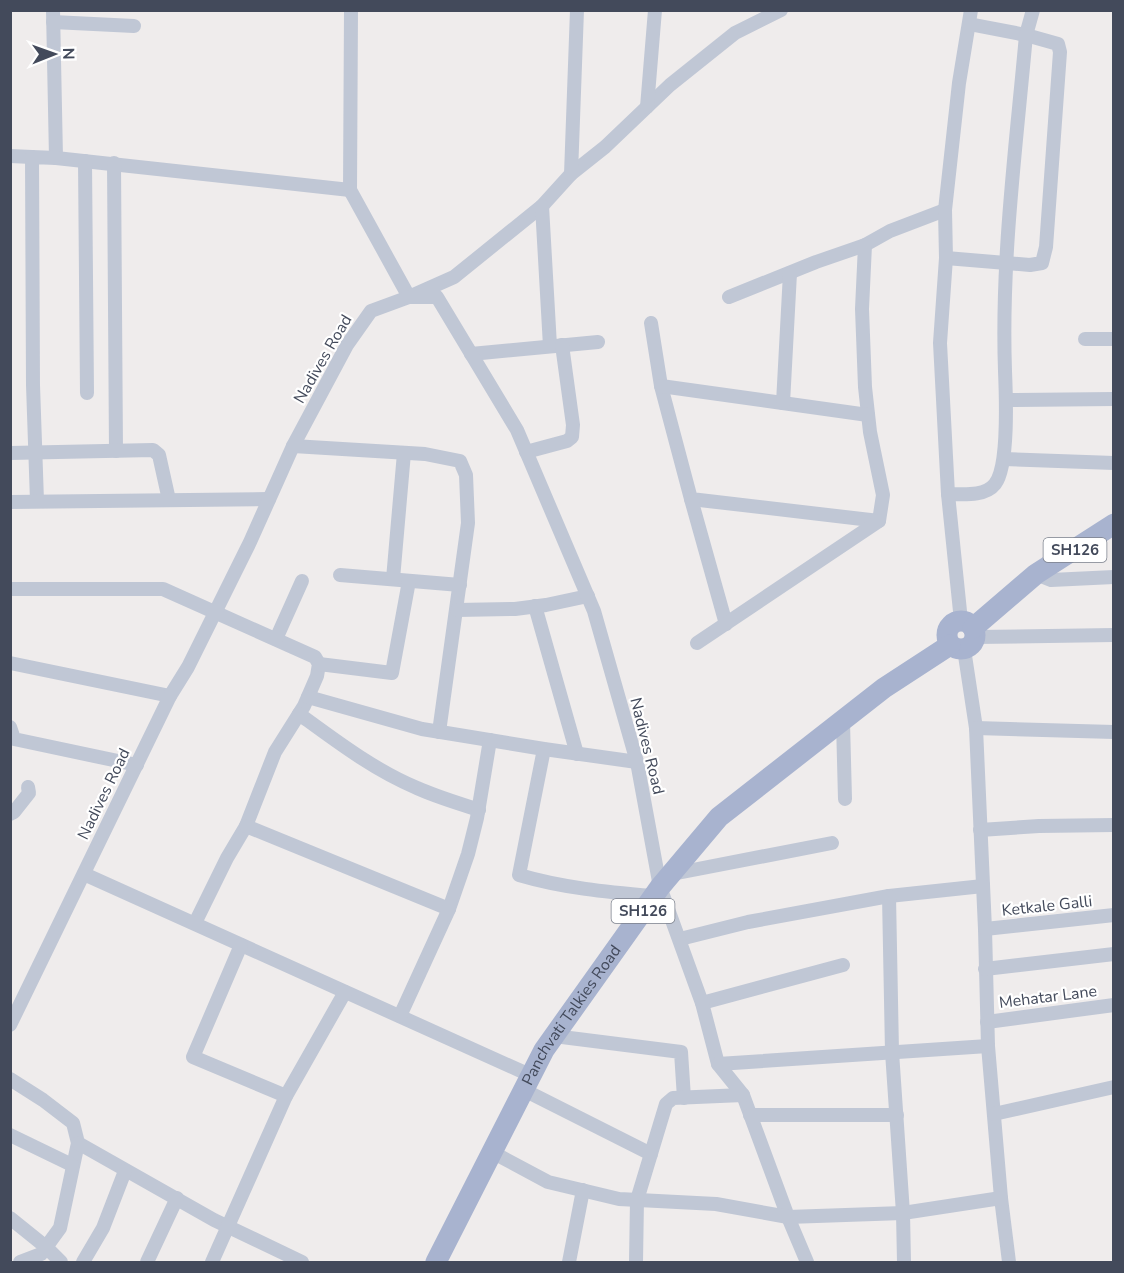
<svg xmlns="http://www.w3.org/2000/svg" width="1124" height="1273" viewBox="0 0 1124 1273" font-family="'Nunito Sans',sans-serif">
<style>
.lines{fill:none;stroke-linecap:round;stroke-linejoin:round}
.street{stroke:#c0c7d5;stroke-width:14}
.primary{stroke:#a8b3cf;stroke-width:21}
.labels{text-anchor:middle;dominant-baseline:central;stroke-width:4.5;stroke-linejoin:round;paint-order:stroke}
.shield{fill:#fff;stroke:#7b808c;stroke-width:1.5}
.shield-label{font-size:15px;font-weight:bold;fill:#434a5b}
.street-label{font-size:16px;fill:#434a5b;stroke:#fff}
</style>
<rect width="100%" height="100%" fill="#efecec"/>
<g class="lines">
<!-- street -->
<g class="street">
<path d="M 53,10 L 56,158 L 350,190"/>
<path d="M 351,10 L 350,190 L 409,297 L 454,277 L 542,206 L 571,174 L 605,147 L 670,85 L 735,33 L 781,10"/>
<path d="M 53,22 L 134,26"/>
<path d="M 647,107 L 655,10"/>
<path d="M 10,156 L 32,157"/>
<path d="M 85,161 L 87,393"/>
<path d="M 114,163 L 116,451"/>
<path d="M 571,174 L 577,10"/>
<path d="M 542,206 L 550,346"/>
<path d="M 946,258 L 1030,265 L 1042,263 L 1046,247 L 1060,52 L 1058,44 L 1026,35 L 969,24"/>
<path d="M 729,297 L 816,262 L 865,245 L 890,231 L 945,210"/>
<path d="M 651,323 L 661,386 L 691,499 L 879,521 L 883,495 L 870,432 L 865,387 L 862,309 L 865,245"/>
<path d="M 1085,339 L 1114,339"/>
<path d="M 471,354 L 598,342"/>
<path d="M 661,386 L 868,415"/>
<path d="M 1006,400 L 1114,399"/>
<path d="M 783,403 L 790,273"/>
<path d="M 293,446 L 425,454 L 460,461 L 466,475 L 468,523 L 439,732"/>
<path d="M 526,452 L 567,441 L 572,437 L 573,425 L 562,345"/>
<path d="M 10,453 L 153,450 L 159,455 L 169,500"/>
<path d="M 1004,459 L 1114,463"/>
<path d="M 948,494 C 962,494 985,497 995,484 C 1009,466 1006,395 1005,371 C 1001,259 1016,147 1026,35 L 1033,10"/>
<path d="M 691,499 L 726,624"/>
<path d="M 37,501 L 33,385 L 32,157 L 56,158"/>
<path d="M 10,502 L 269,499"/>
<path d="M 1036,574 L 1051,580 L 1114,577"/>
<path d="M 340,575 L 460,585"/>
<path d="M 393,579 L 404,453"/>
<path d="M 10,589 L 163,589 L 315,657 L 319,664 L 317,676 L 304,706 L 275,752 L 246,826 L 227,858 L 195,923"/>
<path d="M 535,606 L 577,754"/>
<path d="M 457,610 L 515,609 L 546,605 L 588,596"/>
<path d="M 961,621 L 948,494 L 940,343 L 946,258 L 945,210 L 959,83 L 971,10"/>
<path d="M 975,637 L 1114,635"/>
<path d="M 276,639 L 302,581"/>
<path d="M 697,643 L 879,521"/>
<path d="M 964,649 L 976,728 L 985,929 L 988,1046 L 1001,1198 L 1009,1262"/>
<path d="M 10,663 L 170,696"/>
<path d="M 319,664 L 392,673 L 409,581"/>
<path d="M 308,697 L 422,729 L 544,749 L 637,762"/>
<path d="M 299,714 C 336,741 374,770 417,788 C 437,797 458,803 479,810"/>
<path d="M 843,722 L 845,799"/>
<path d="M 10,727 L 14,739 L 137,765"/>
<path d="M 976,728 L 1114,732"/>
<path d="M 544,749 L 519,875 C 563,888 607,892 653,896"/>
<path d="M 10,814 L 14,812 L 29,793 L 28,787"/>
<path d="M 246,826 L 449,909"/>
<path d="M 980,830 L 1039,826 L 1114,825"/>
<path d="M 84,874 L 532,1076"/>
<path d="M 672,874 L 832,843"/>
<path d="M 889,896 L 983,886"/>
<path d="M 985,929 L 1114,915"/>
<path d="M 680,939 L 748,922 L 889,896 L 892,1052 L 903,1213 L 904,1262"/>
<path d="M 985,969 L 1114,954"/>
<path d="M 702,1003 L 843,965"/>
<path d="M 400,1016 L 449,909 L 468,854 L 477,818 L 490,740"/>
<path d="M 987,1022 L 1114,1005"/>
<path d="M 10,1025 L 170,696 L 188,667 L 250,542 L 293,446 L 347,345 L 371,311 L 409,297 L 437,297 L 517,430 L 594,611 L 637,762 L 660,887 L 702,1003 L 718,1064 L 743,1095 L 788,1217 L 807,1262"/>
<path d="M 554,1036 L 681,1052 L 684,1098"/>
<path d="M 718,1064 L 988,1046"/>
<path d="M 10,1079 L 43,1100 L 73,1123 L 78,1143 L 60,1228 L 41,1254 L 20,1262"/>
<path d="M 524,1090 L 651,1154"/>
<path d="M 286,1096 L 345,992"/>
<path d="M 994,1114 L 1114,1087"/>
<path d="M 750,1115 L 897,1115"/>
<path d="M 10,1135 L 72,1165"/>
<path d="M 78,1143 L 214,1220 L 302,1262"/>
<path d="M 492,1152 L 548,1182 L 619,1199 L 716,1204 L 788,1217 L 903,1213 L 1001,1198"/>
<path d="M 10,1218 L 46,1247 L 61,1262"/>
<path d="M 83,1262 L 103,1228 L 125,1171"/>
<path d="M 147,1262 L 177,1198"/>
<path d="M 212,1262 L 286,1096 L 193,1057 L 241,945"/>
<path d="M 569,1262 L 583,1190"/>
<path d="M 636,1262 L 637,1200 L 666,1104 L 673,1098 L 743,1095"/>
</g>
<!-- primary -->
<g class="primary">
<circle cx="961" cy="635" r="14"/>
<path d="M 973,628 L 1036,574 L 1114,524"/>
<path id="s1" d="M 436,1262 L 544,1050 L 660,887 L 719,817 L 884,688 L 950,645"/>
</g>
</g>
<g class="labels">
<!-- shield labels -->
<g class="shield">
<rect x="1043.5" y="538" width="63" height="24" rx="4.5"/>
<rect x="611.5" y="899" width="63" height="24" rx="4.5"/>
</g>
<g class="shield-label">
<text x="1075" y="550">SH126</text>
<text x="643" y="911">SH126</text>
</g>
<!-- street labels -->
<g class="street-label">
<text transform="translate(323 359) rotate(-60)">Nadives Road</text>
<text transform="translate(647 746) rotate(76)">Nadives Road</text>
<text transform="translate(104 794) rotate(-64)">Nadives Road</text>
<text transform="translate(1047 906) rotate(-6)">Ketkale Galli</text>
<text transform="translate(1048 997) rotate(-7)">Mehatar Lane</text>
<text stroke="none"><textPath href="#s1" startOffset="282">Panchvati Talkies Road</textPath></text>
</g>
</g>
<!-- border -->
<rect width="1124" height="1273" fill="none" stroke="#434a5b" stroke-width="24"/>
<!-- north arrow -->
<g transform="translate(54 54) rotate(89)" stroke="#ffffff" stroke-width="4.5" paint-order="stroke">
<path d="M0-4.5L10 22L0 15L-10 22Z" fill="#434a5b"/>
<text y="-9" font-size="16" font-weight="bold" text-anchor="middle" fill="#434a5b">N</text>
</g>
</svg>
